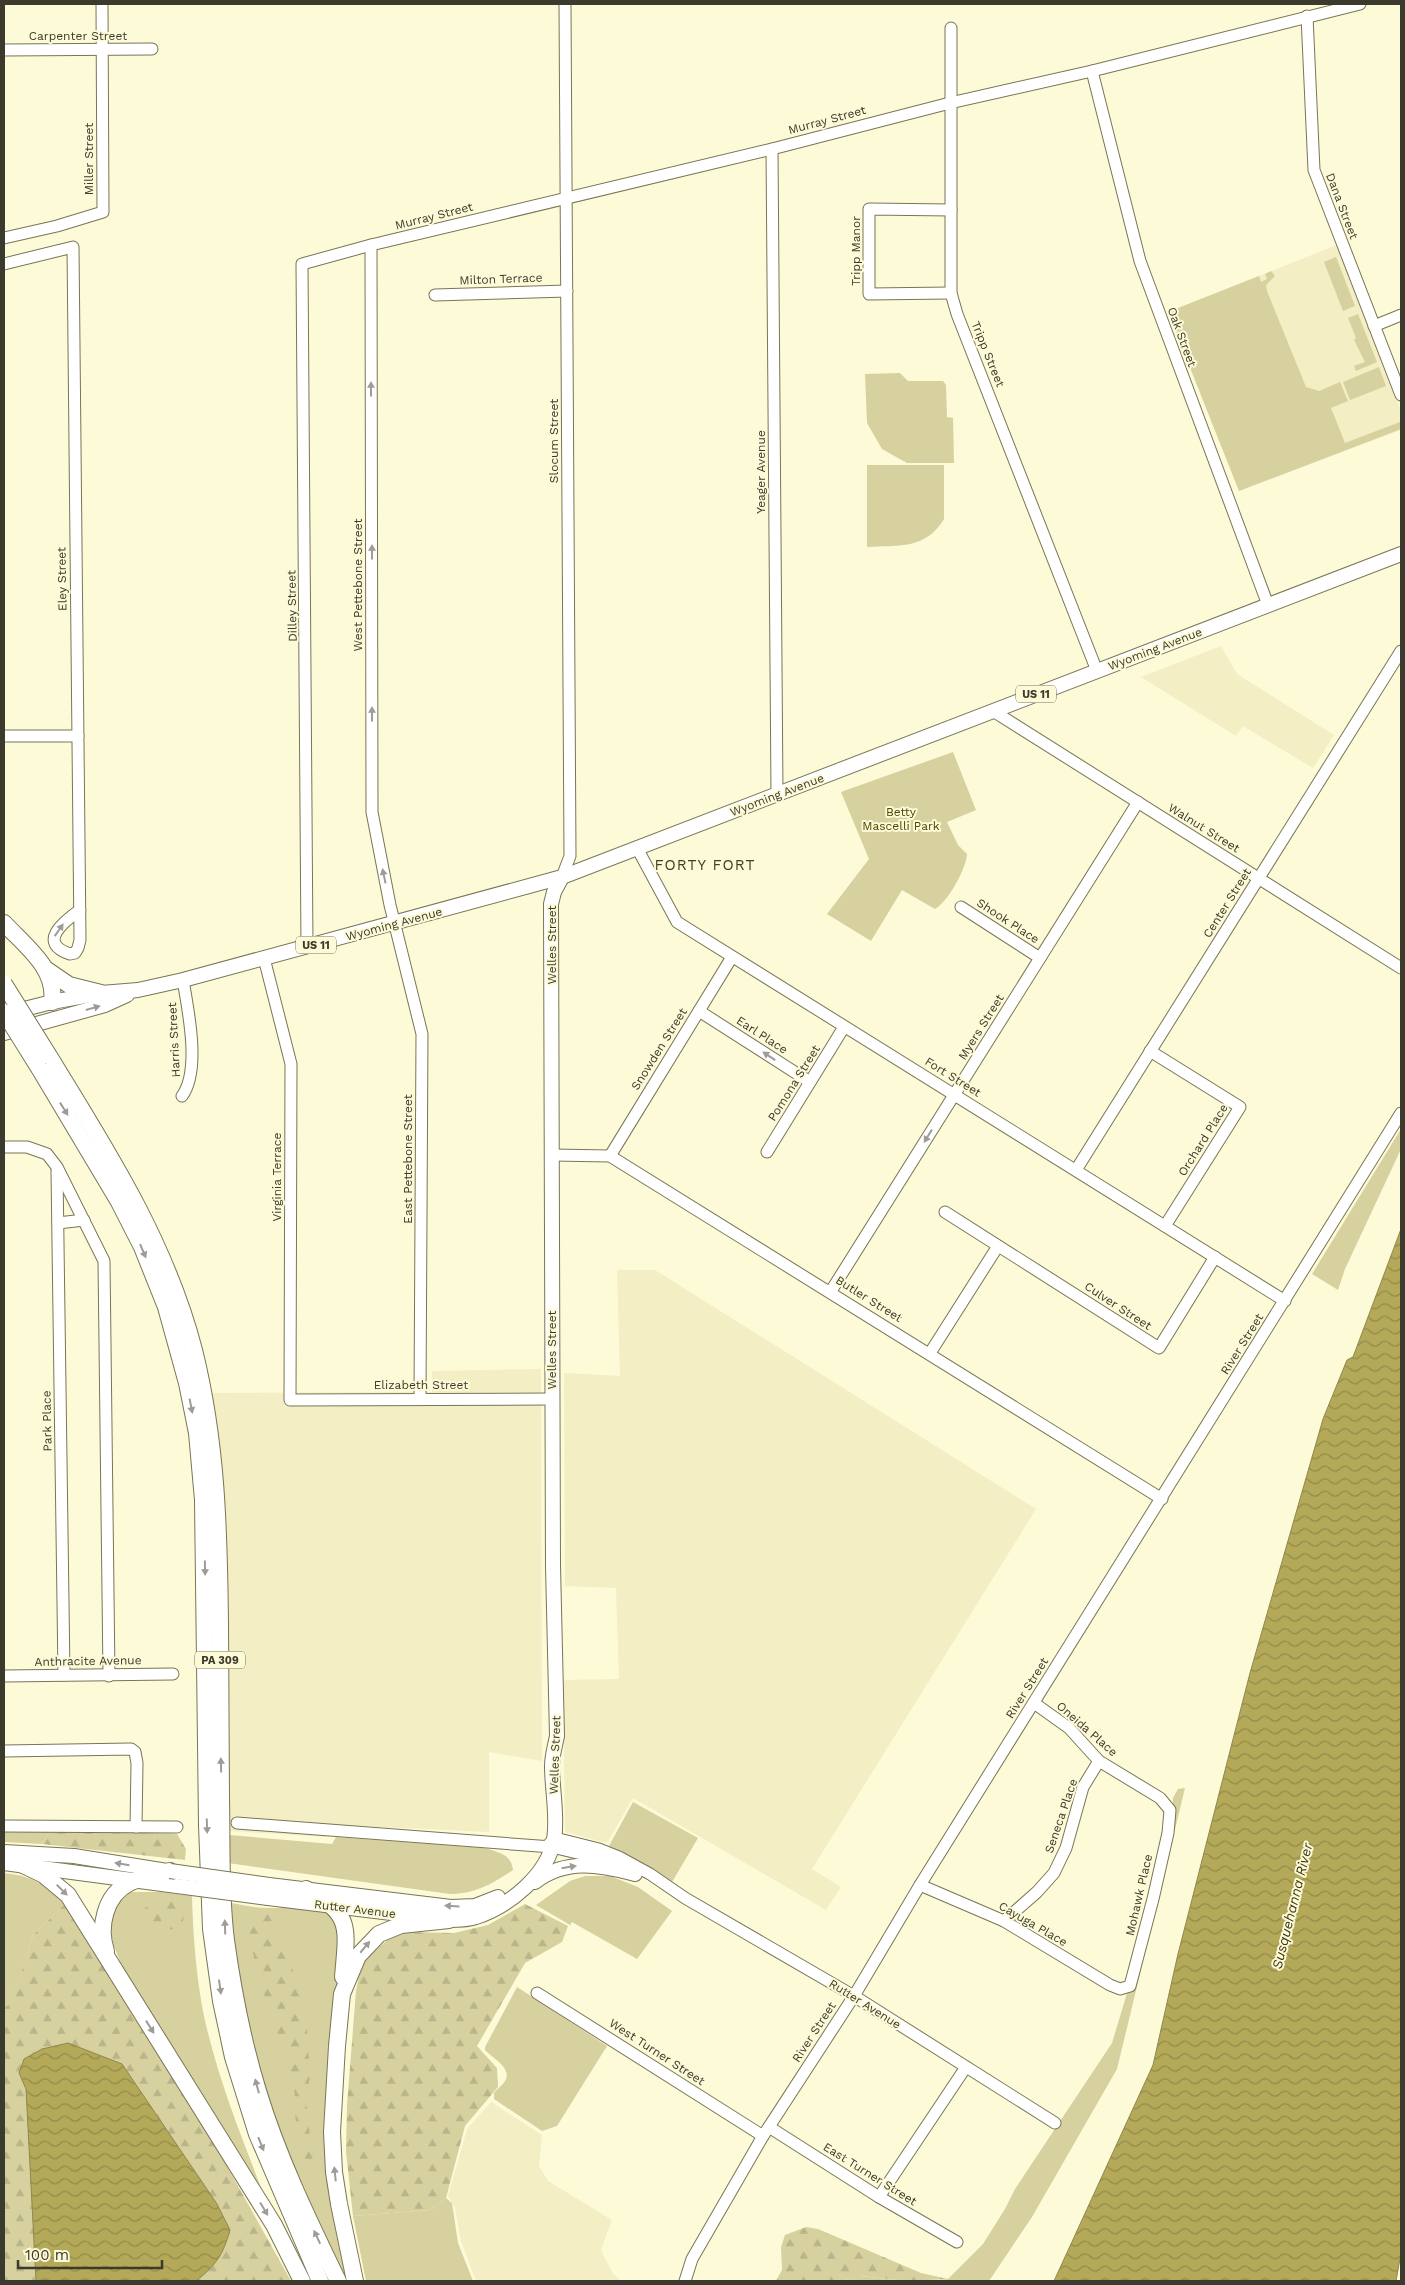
<svg xmlns="http://www.w3.org/2000/svg" width="1405" height="2285" viewBox="0 0 1405 2285" font-family="'Work Sans',sans-serif">
<style>
.built{fill:#f3eec3}
.green{fill:#d6d19f}
.forest{fill:url(#forest-firs)}
.water{fill:url(#water-waves);stroke:#8f884c}
.lines{fill:none;stroke-linecap:round;stroke-linejoin:round}
.minor-casing{stroke:#797556;stroke-width:13}
.major-casing{stroke:#797556;stroke-width:16}
.highway-casing{stroke:#797556;stroke-width:18}
.minor{stroke:#fff;stroke-width:11}
.major{stroke:#fff;stroke-width:14}
.highway{stroke:#fff;stroke-width:16}
.major-bridge-casing{stroke:#797556;stroke-width:16;stroke-linecap:butt}
.highway-bridge-casing{stroke:#797556;stroke-width:18;stroke-linecap:butt}
.major-bridge{stroke:#fff;stroke-width:14}
.highway-bridge{stroke:#fff;stroke-width:16}
.oneway{fill:#9e9c96}
.labels{text-anchor:middle;dominant-baseline:central;stroke-width:4;stroke-linejoin:round;paint-order:stroke}
.shield{fill:#fdfad7;stroke:#767460;stroke-width:1}
.shield-label{font-size:11px;font-weight:bold;fill:#3c3a2d}
.street-label{font-size:12px;fill:#3c3a2d;stroke:#fdfad7}
.park-label{font-size:12px;fill:#4f4704;stroke:#fdfad7}
.water-label{font-size:14px;font-style:italic;fill:#3f3b17;stroke:#fdfad7}
.quarter-label{font-size:15px;letter-spacing:1px;fill:#433f22;stroke:#fdfad7}
</style>
<defs>
<pattern id="forest-firs" width="22" height="20" patternUnits="userSpaceOnUse" patternTransform="scale(1.25)"><rect width="22" height="20" fill="#d6d19f"/><path d="M5 1l3.5 6h-7zM16 11l3.5 6h-7z" fill="#b9b489"/></pattern>
<pattern id="water-waves" width="16" height="10" patternUnits="userSpaceOnUse" patternTransform="scale(1.25)"><rect width="16" height="10" fill="#b3a959"/><path d="M0 5q4-4 8 0t8 0" fill="none" stroke="#938b4a"/></pattern>
</defs>
<rect width="100%" height="100%" fill="#fdfad7"/>
<!-- built -->
<g class="built">
<path d="M 1337,245 L 1401,410 L 1401,430 L 1239,491 L 1168,312 Z"/>
<path d="M 1221,646 L 1237,674 L 1334,735 L 1313,768 L 1243,726 L 1236,736 L 1141,677 Z"/>
<path d="M 617,1270 L 655,1270 L 1036,1509 L 812,1869 L 841,1887 L 826,1910 L 633,1798 L 607,1843 L 565,1832 L 563,1680 L 619,1679 L 616,1588 L 565,1586 L 564,1373 L 620,1376 Z"/>
<path d="M 541,1369 L 542,1761 L 489,1752 L 489,1832 L 336,1825 L 326,1837 L 229,1831 L 228,1587 L 223,1479 L 211,1393 L 432,1392 L 432,1371 Z"/>
<path d="M 491,2102 L 542,2135 L 539,2166 L 548,2181 L 612,2220 L 601,2250 L 613,2274 L 621,2281 L 476,2281 L 461,2241 L 455,2208 L 448,2196 L 467,2129 Z"/>
</g>
<!-- green -->
<g class="green">
<path d="M 1336,257 L 1355,306 L 1343,311 L 1324,262 Z"/>
<path d="M 1271,271 L 1275,276 L 1266,285 L 1267,291 L 1306,387 L 1319,391 L 1340,382 L 1348,401 L 1331,408 L 1345,443 L 1400,422 L 1401,429 L 1239,491 L 1168,312 L 1259,276 L 1261,282 L 1267,279 L 1265,274 Z"/>
<path d="M 1358,314 L 1377,362 L 1356,371 L 1354,366 L 1365,362 L 1354,340 L 1356,338 L 1348,318 Z"/>
<path d="M 1379,367 L 1386,386 L 1350,400 L 1343,382 Z"/>
<path d="M 900,373 L 908,381 L 943,381 L 946,385 L 947,417 L 953,418 L 954,463 L 907,463 L 882,449 L 867,423 L 865,374 Z"/>
<path d="M 867,465 L 944,465 L 944,519 C 925,550 899,545 867,547 Z"/>
<path d="M 953,752 L 976,810 L 947,822 L 958,845 L 967,854 C 966,869 948,902 935,909 L 902,890 L 871,941 L 827,914 L 869,859 L 841,792 Z"/>
<path d="M 1401,1129 L 1401,1149 L 1345,1269 L 1338,1290 L 1312,1274 Z"/>
<path d="M 1185,1788 L 1117,2069 L 1032,2217 L 989,2281 L 932,2281 L 948,2279 L 983,2244 L 1005,2209 L 1015,2189 L 1112,2043 L 1134,1970 L 1173,1818 L 1173,1798 L 1178,1789 Z"/>
<path d="M 633,1802 L 698,1838 L 672,1882 L 609,1846 Z"/>
<path d="M 4,1829 L 51,1829 L 42,1844 L 4,1842 Z"/>
<path d="M 229,1835 L 332,1844 L 336,1837 L 485,1848 C 500,1853 511,1854 513,1870 C 490,1885 477,1893 450,1894 L 228,1863 Z"/>
<path d="M 4,1873 C 29,1875 49,1885 65,1904 L 33,1935 L 12,2003 L 4,2008 Z"/>
<path d="M 585,1876 L 610,1876 L 638,1887 L 672,1911 L 637,1959 L 572,1922 L 570,1925 L 536,1905 L 570,1881 Z"/>
<path d="M 131,1892 L 161,1892 L 192,1896 C 193,1937 197,1989 207,2029 C 221,2087 244,2143 265,2198 C 231,2143 197,2088 163,2032 C 146,2005 124,1977 114,1946 C 108,1928 112,1901 131,1892 Z"/>
<path d="M 231,1903 C 243,1905 256,1908 268,1908 C 288,1909 315,1903 331,1917 C 340,1924 341,1969 339,1980 C 337,1991 333,2002 332,2013 C 323,2104 324,2194 349,2281 L 319,2231 L 285,2150 L 259,2076 L 233,1949 Z"/>
<path d="M 517,1987 L 607,2046 L 557,2126 L 542,2131 L 494,2099 L 494,2093 C 497,2089 503,2085 505,2081 C 513,2068 492,2058 485,2050 L 485,2047 Z"/>
<path d="M 446,2198 L 452,2203 L 458,2243 L 473,2281 L 366,2281 L 353,2216 L 430,2210 Z"/>
<path d="M 860,2276 L 907,2281 L 841,2281 Z"/>
</g>
<!-- forest -->
<g class="forest">
<path d="M 51,1829 L 177,1834 L 186,1849 L 185,1860 L 42,1844 Z"/>
<path d="M 159,1897 L 181,1900 L 185,1904 L 183,1921 L 175,1930 L 151,1925 L 141,1918 L 140,1912 Z"/>
<path d="M 65,1904 L 224,2161 L 291,2281 L 4,2281 L 4,2008 L 12,2002 L 33,1935 Z"/>
<path d="M 525,1904 L 568,1926 L 562,1942 L 525,1963 L 477,2046 L 497,2068 L 498,2087 L 465,2126 L 446,2198 L 430,2210 L 353,2216 L 346,2152 L 347,2105 L 356,1991 L 360,1971 L 367,1958 L 392,1936 L 408,1932 L 454,1933 L 488,1925 Z"/>
<path d="M 270,1914 L 296,1978 L 307,2027 L 310,2076 L 306,2102 L 313,2161 L 307,2166 L 296,2129 L 294,2081 L 257,1974 L 247,1920 Z"/>
<path d="M 806,2227 L 818,2229 L 921,2273 L 948,2279 L 907,2281 L 861,2276 L 841,2281 L 776,2281 L 782,2270 L 781,2247 L 785,2235 Z"/>
</g>
<!-- water -->
<g class="water">
<path d="M 1401,1229 L 1401,2253 L 1396,2281 L 1054,2281 L 1153,2065 L 1178,1954 L 1250,1673 L 1323,1419 L 1347,1360 L 1353,1357 Z"/>
<path d="M 68,2043 L 122,2064 L 217,2204 L 230,2230 C 223,2255 216,2265 196,2281 L 36,2281 L 26,2089 L 19,2073 L 24,2059 L 42,2049 Z"/>
</g>
<g class="lines">
<!-- minor casing -->
<g class="minor-casing">
<g id="minor">
<path d="M 1307,16 L 1314,170 L 1401,395"/>
<path d="M 951,28 L 951,293 L 957,314 L 1097,671"/>
<path d="M 4,50 L 152,49"/>
<path d="M 1092,71 L 1140,261 L 1268,605"/>
<path d="M 772,149 L 777,794"/>
<path d="M 4,238 L 57,226 L 103,212 L 102,4"/>
<path d="M 371,245 L 372,812 L 390,905 L 422,1034 L 420,1398"/>
<path d="M 4,264 L 73,247 L 80,940 L 78,948 L 75,953 L 70,954 C 37,943 63,922 80,910"/>
<path d="M 951,293 L 869,294 L 869,209 L 951,210"/>
<path d="M 435,295 L 567,291"/>
<path d="M 1374,326 L 1401,315"/>
<path d="M 993,711 L 1401,968"/>
<path d="M 4,736 L 78,736"/>
<path d="M 637,848 L 677,922 L 1285,1301"/>
<path d="M 562,877 L 570,856 L 565,4"/>
<path d="M 961,907 L 1040,958"/>
<path d="M 307,947 L 302,264 L 371,245 L 772,149 L 950,103 L 1092,71 L 1360,4"/>
<path d="M 264,958 L 291,1064 L 290,1400 L 552,1399"/>
<path d="M 699,1011 L 810,1082"/>
<path d="M 1150,1051 L 1240,1107 L 1165,1226"/>
<path d="M 182,1096 C 201,1070 188,1010 183,980"/>
<path d="M 4,1147 L 27,1147 L 47,1154 L 57,1167 L 104,1261 L 109,1676"/>
<path d="M 767,1152 L 844,1027"/>
<path d="M 552,1155 L 610,1156 L 1162,1499"/>
<path d="M 610,1156 L 732,957"/>
<path d="M 1076,1170 L 1401,651"/>
<path d="M 57,1171 L 64,1675"/>
<path d="M 945,1212 L 1159,1348 L 1215,1257"/>
<path d="M 58,1223 L 84,1220"/>
<path d="M 831,1291 L 1138,802"/>
<path d="M 930,1353 L 998,1246"/>
<path d="M 4,1676 L 173,1674"/>
<path d="M 4,1751 L 131,1749 L 135,1752 L 137,1763 L 136,1827"/>
<path d="M 237,1823 L 552,1847 L 594,1857 L 619,1866"/>
<path d="M 4,1826 L 177,1827"/>
<path d="M 549,1844 L 555,1838 L 599,1849 L 619,1857 L 650,1874 L 685,1898 L 854,1996 L 1055,2123"/>
<path d="M 920,1885 L 1004,1921 L 1110,1985 L 1120,1989 L 1130,1986 L 1153,1899 L 1168,1833 L 1170,1810 L 1160,1798 L 1099,1761 L 1069,1728 L 1034,1703"/>
<path d="M 1004,1921 L 1037,1892 L 1054,1873 L 1066,1848 L 1083,1787 L 1099,1761"/>
<path d="M 537,1993 L 763,2136"/>
<path d="M 769,2127 L 879,2197 L 957,2242"/>
<path d="M 879,2197 L 966,2067"/>
<path d="M 685,2281 L 692,2259 L 763,2136 L 854,1996 L 920,1885 L 1401,1113"/>
</g>
</g>
<!-- major casing -->
<g class="major-casing">
<g id="major">
<path d="M 12,1012 L 52,1002 L 101,993 L 138,990 L 183,980 L 562,877 L 1401,554"/>
<path d="M 4,1033 L 105,1005 L 127,995"/>
<path d="M 4,1852 L 74,1856 L 167,1871"/>
<path d="M 4,1863 L 177,1886"/>
<path d="M 535,1882 C 566,1858 600,1865 635,1874"/>
<path d="M 269,1885 L 451,1907 L 475,1906 L 498,1897"/>
<path d="M 268,1898 L 449,1920 C 458,1920 468,1920 476,1917 C 509,1906 548,1875 554,1839 C 558,1818 552,1789 552,1766 C 552,1756 555,1746 557,1736 L 553,1566 L 551,904 L 554,892 L 562,877"/>
</g>
</g>
<!-- highway casing -->
<g class="highway-casing">
<g id="highway">
<path d="M 4,923 C 24,945 57,968 52,1002"/>
<path d="M 47,970 L 69,985 L 101,993"/>
<path d="M 49,1056 C 107,1150 166,1242 194,1350 C 217,1442 219,1530 220,1624 C 220,1682 221,1740 221,1798 C 222,1844 220,1895 226,1940 C 233,1991 243,2042 258,2091 C 278,2157 308,2219 338,2281"/>
<path d="M 39,1068 L 119,1202 L 142,1247 L 166,1307 L 187,1383 L 197,1433 L 203,1500 L 207,1825 L 211,1929 L 221,2001 L 233,2057 L 257,2134 L 320,2281"/>
<path d="M 21,1864 L 44,1875 L 68,1895 L 274,2225 L 302,2281"/>
<path d="M 306,1889 C 353,1914 347,1928 343,1977"/>
<path d="M 106,1951 C 98,1927 105,1895 129,1883 C 142,1877 157,1875 170,1871"/>
<path d="M 355,2281 L 339,2204 L 334,2172 L 332,2132 L 337,2046 L 342,1994 L 358,1956 L 379,1934 L 401,1925 L 449,1920"/>
</g>
</g>
<!-- minor -->
<use href="#minor" class="minor"/>
<!-- major -->
<use href="#major" class="major"/>
<!-- highway -->
<use href="#highway" class="highway"/>
<!-- major-bridge casing -->
<g class="major-bridge-casing">
<g id="major-bridge">
<path d="M 170,1871 L 269,1885"/>
<path d="M 177,1886 L 268,1898"/>
</g>
</g>
<!-- highway-bridge casing -->
<g class="highway-bridge-casing">
<g id="highway-bridge">
<path d="M 4,984 L 49,1056"/>
<path d="M 4,1012 L 39,1068"/>
</g>
</g>
<!-- major-bridge -->
<use href="#major-bridge" class="major-bridge"/>
<!-- highway-bridge -->
<use href="#highway-bridge" class="highway-bridge"/>
</g>
<!-- one-way arrows -->
<defs><path id="oneway-solid" d="M-6-.8H1V-3.2L6.5 0L1 3.2V.8H-6Z" transform="scale(1.25)"/></defs>
<g class="oneway">
<use href="#oneway-solid" transform="translate(371 389) rotate(-90)"/>
<use href="#oneway-solid" transform="translate(372 552) rotate(-90)"/>
<use href="#oneway-solid" transform="translate(372 714) rotate(-90)"/>
<use href="#oneway-solid" transform="translate(384 876) rotate(-102)"/>
<use href="#oneway-solid" transform="translate(59 930) rotate(-55)"/>
<use href="#oneway-solid" transform="translate(93 1008) rotate(-16)"/>
<use href="#oneway-solid" transform="translate(769 1056) rotate(-147)"/>
<use href="#oneway-solid" transform="translate(64 1109) rotate(58)"/>
<use href="#oneway-solid" transform="translate(928 1136) rotate(122)"/>
<use href="#oneway-solid" transform="translate(143 1251) rotate(67)"/>
<use href="#oneway-solid" transform="translate(191 1406) rotate(79)"/>
<use href="#oneway-solid" transform="translate(205 1568) rotate(89)"/>
<use href="#oneway-solid" transform="translate(221 1765) rotate(-91)"/>
<use href="#oneway-solid" transform="translate(207 1826) rotate(88)"/>
<use href="#oneway-solid" transform="translate(122 1864) rotate(-171)"/>
<use href="#oneway-solid" transform="translate(569 1867) rotate(-9)"/>
<use href="#oneway-solid" transform="translate(62 1890) rotate(45)"/>
<use href="#oneway-solid" transform="translate(452 1906) rotate(-177)"/>
<use href="#oneway-solid" transform="translate(225 1927) rotate(-92)"/>
<use href="#oneway-solid" transform="translate(365 1947) rotate(-50)"/>
<use href="#oneway-solid" transform="translate(220 1987) rotate(82)"/>
<use href="#oneway-solid" transform="translate(150 2027) rotate(58)"/>
<use href="#oneway-solid" transform="translate(257 2086) rotate(-105)"/>
<use href="#oneway-solid" transform="translate(261 2144) rotate(68)"/>
<use href="#oneway-solid" transform="translate(335 2174) rotate(-96)"/>
<use href="#oneway-solid" transform="translate(264 2209) rotate(59)"/>
<use href="#oneway-solid" transform="translate(317 2237) rotate(-115)"/>
</g>
<g class="labels">
<!-- shield labels -->
<g class="shield">
<rect x="1016" y="685.5" width="40" height="17" rx="4"/>
<rect x="296" y="936.5" width="40" height="17" rx="4"/>
<rect x="195" y="1651.5" width="50" height="17" rx="4"/>
</g>
<g class="shield-label">
<text x="1036" y="694">US 11</text>
<text x="316" y="945">US 11</text>
<text x="220" y="1660">PA 309</text>
</g>
<!-- street labels -->
<g class="street-label">
<text x="78" y="36">Carpenter Street</text>
<text transform="translate(827 120) rotate(-15)">Murray Street</text>
<text transform="translate(89 159) rotate(-90)">Miller Street</text>
<text transform="translate(1342 206) rotate(69)">Dana Street</text>
<text transform="translate(434 216) rotate(-14)">Murray Street</text>
<text transform="translate(856 251) rotate(-90)">Tripp Manor</text>
<text transform="translate(501 279) rotate(-2)">Milton Terrace</text>
<text transform="translate(1182 337) rotate(70)">Oak Street</text>
<text transform="translate(988 354) rotate(68)">Tripp Street</text>
<text transform="translate(554 441) rotate(-90)">Slocum Street</text>
<text transform="translate(761 472) rotate(-90)">Yeager Avenue</text>
<text transform="translate(62 579) rotate(-91)">Eley Street</text>
<text transform="translate(358 585) rotate(-90)">West Pettebone Street</text>
<text transform="translate(292 606) rotate(-91)">Dilley Street</text>
<text transform="translate(1155 649) rotate(-21)">Wyoming Avenue</text>
<text transform="translate(777 795) rotate(-21)">Wyoming Avenue</text>
<text transform="translate(1204 828) rotate(32)">Walnut Street</text>
<text transform="translate(1227 903) rotate(-58)">Center Street</text>
<text transform="translate(1008 921) rotate(33)">Shook Place</text>
<text transform="translate(394 924) rotate(-15)">Wyoming Avenue</text>
<text transform="translate(552 945) rotate(-90)">Welles Street</text>
<text transform="translate(981 1027) rotate(-58)">Myers Street</text>
<text transform="translate(762 1035) rotate(33)">Earl Place</text>
<text transform="translate(174 1040) rotate(-93)">Harris Street</text>
<text transform="translate(659 1049) rotate(-58)">Snowden Street</text>
<text transform="translate(953 1077) rotate(32)">Fort Street</text>
<text transform="translate(794 1083) rotate(-58)">Pomona Street</text>
<text transform="translate(1203 1140) rotate(-58)">Orchard Place</text>
<text transform="translate(408 1159) rotate(-90)">East Pettebone Street</text>
<text transform="translate(277 1177) rotate(-90)">Virginia Terrace</text>
<text transform="translate(869 1299) rotate(32)">Butler Street</text>
<text transform="translate(1118 1306) rotate(33)">Culver Street</text>
<text transform="translate(1242 1344) rotate(-58)">River Street</text>
<text transform="translate(552 1350) rotate(-90)">Welles Street</text>
<text x="421" y="1385">Elizabeth Street</text>
<text transform="translate(47 1421) rotate(-91)">Park Place</text>
<text transform="translate(88 1661) rotate(-1)">Anthracite Avenue</text>
<text transform="translate(1027 1688) rotate(-58)">River Street</text>
<text transform="translate(1087 1729) rotate(41)">Oneida Place</text>
<text transform="translate(555 1755) rotate(-88)">Welles Street</text>
<text transform="translate(1061 1816) rotate(-71)">Seneca Place</text>
<text transform="translate(1139 1895) rotate(-77)">Mohawk Place</text>
<text transform="translate(355 1909) rotate(7)">Rutter Avenue</text>
<text transform="translate(1033 1924) rotate(30)">Cayuga Place</text>
<text transform="translate(865 2004) rotate(32)">Rutter Avenue</text>
<text transform="translate(814 2032) rotate(-57)">River Street</text>
<text transform="translate(657 2052) rotate(33)">West Turner Street</text>
<text transform="translate(870 2174) rotate(32)">East Turner Street</text>
</g>
<!-- park labels -->
<g class="park-label">
<text x="901" y="812">Betty<tspan x="901" dy="14">Mascelli Park</tspan></text>
</g>
<!-- water labels -->
<g class="water-label">
<text transform="translate(1292 1906) rotate(-76)">Susquehanna River</text>
</g>
<!-- quarter labels -->
<g class="quarter-label">
<text x="705" y="865">FORTY FORT</text>
</g>
</g>
<!-- border -->
<rect width="1405" height="2285" fill="none" stroke="#3c3a2d" stroke-width="10"/>
<!-- scale -->
<path d="M18 2260v8h144v-8" fill="none" stroke="#3c3a2d" stroke-width="2.5"/>
<text x="25" y="2260" font-size="15" fill="#3c3a2d" stroke="#fdfad7" stroke-width="4" paint-order="stroke">100 m</text>
</svg>
